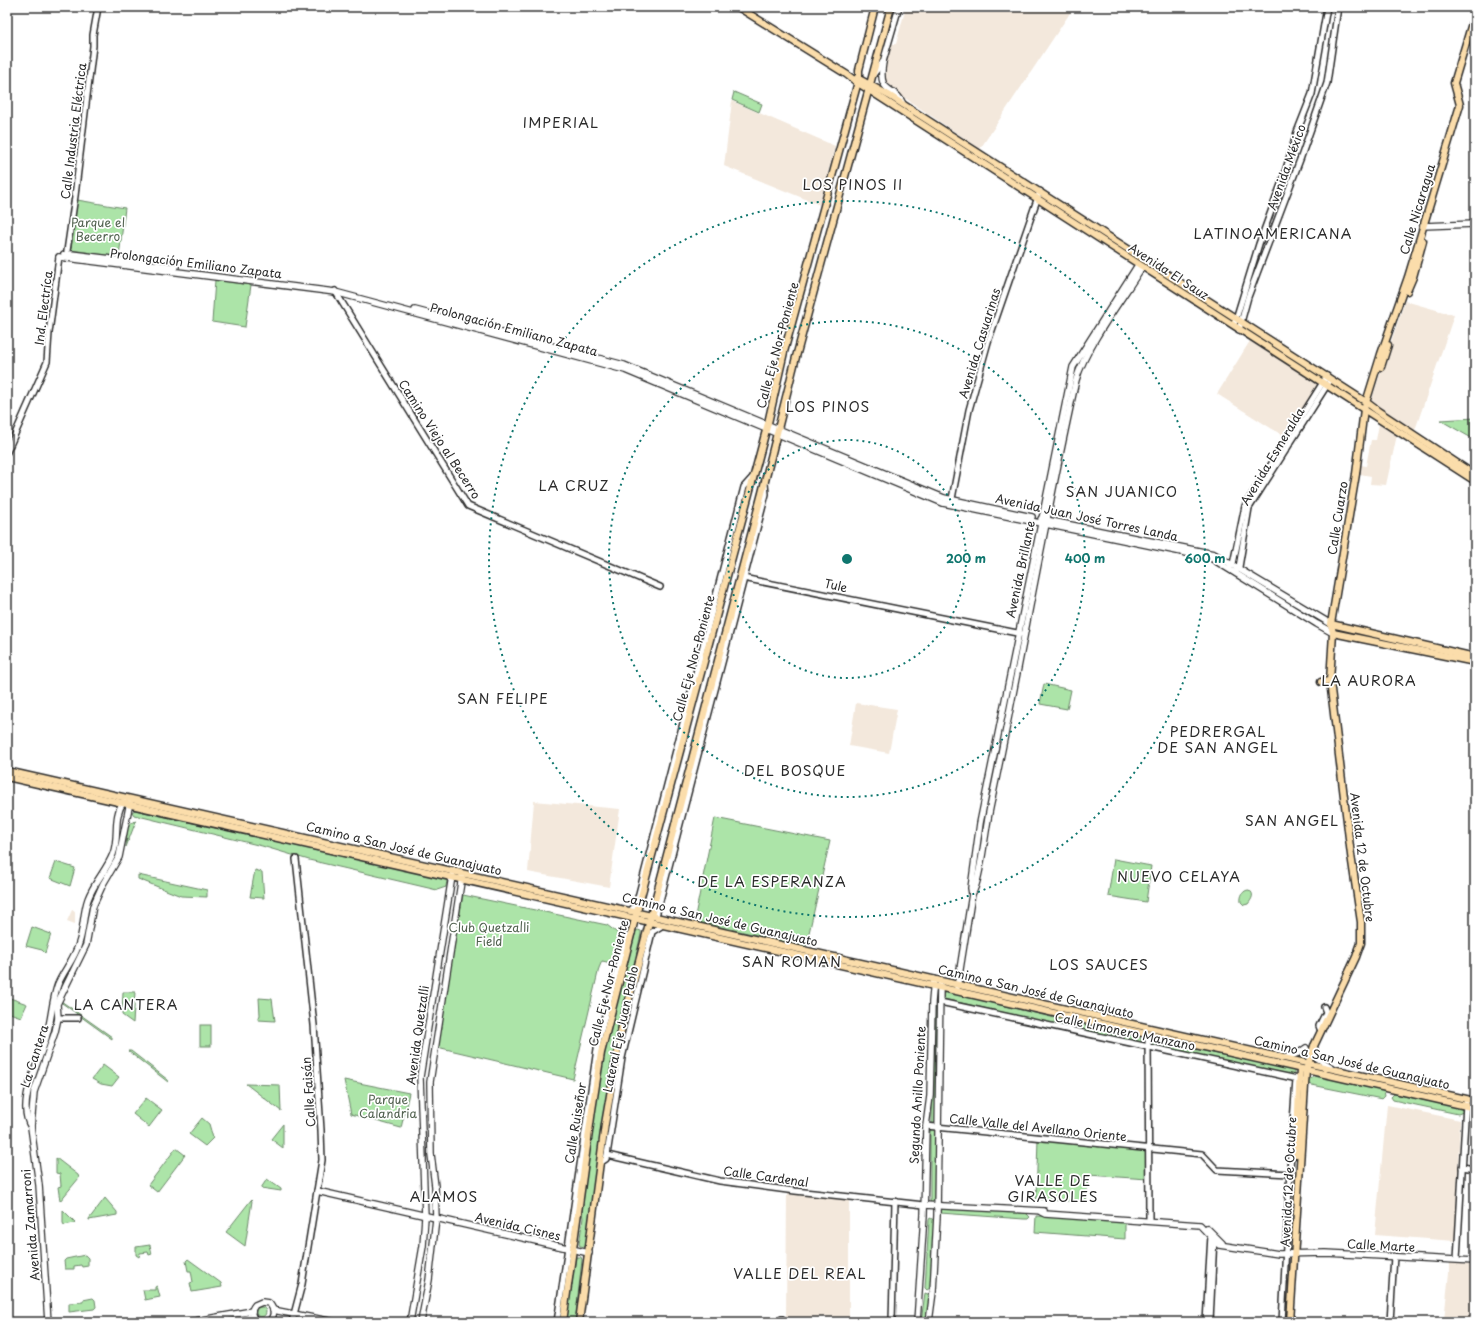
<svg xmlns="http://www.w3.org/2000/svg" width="1482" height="1329" viewBox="0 0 1482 1329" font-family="'Playpen Sans',sans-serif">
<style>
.built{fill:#f3e8dc}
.green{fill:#ace4a8;stroke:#6c886a}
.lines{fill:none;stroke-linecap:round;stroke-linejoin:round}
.tertiary-casing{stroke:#2b2b2b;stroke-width:8}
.secondary-casing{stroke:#2b2b2b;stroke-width:8}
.primary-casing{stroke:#2b2b2b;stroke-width:9}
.tertiary{stroke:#fff;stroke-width:5}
.secondary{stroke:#fff;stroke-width:5.5}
.primary{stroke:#fbddab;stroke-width:6}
.ring{fill:none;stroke:#0f766e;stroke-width:2;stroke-dasharray:2 4}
.labels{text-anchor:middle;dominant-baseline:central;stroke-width:3.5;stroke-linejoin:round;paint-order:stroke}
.street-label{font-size:12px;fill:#2b2b2b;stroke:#fff}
.park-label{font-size:12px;fill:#526250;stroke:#fff}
.quarter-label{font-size:14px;letter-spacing:1px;fill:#2b2b2b;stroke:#fff}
.centre{fill:#0f766e;stroke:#fff;stroke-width:2}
.ring-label{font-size:12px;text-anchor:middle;font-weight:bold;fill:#0f766e;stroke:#fff;stroke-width:3.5;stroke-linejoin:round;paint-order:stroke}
</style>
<rect width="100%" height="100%" fill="#fff"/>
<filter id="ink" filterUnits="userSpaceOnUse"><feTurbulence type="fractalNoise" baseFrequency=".025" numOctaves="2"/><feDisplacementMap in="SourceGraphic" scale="8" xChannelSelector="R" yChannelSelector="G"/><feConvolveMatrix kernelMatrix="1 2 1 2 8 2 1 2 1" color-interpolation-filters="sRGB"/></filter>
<g filter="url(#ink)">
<!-- built -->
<g class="built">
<path d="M 906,7 L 1074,7 L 980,149 L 887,86 L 884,71 L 892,44 L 896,44 Z"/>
<path d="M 732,101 L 835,146 L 820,205 L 724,166 Z"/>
<path d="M 1405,301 L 1454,315 L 1414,433 L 1380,412 L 1371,401 Z"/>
<path d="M 1250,341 L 1319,385 L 1285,437 L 1217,394 Z"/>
<path d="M 1379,424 L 1397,435 L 1386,485 L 1370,484 L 1371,476 L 1360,474 L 1361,465 L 1366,466 L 1371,440 L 1376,440 Z"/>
<path d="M 856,703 L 897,709 L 889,753 L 849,746 Z"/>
<path d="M 534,801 L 620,809 L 609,887 L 528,872 Z"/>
<path d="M 72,910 L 75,911 L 75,924 L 67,921 Z"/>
<path d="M 1387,1105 L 1460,1120 L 1455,1241 L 1375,1235 Z"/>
<path d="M 787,1194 L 849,1200 L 849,1317 L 786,1317 Z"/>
<path d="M 1450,1263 L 1475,1265 L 1475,1322 L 1444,1320 Z"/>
</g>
<!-- green -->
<g class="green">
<path d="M 734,92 L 762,104 L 759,112 L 732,100 Z"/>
<path d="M 77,200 L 125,208 L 119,257 L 71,250 Z"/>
<path d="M 215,280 L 251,285 L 245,327 L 212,322 Z"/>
<path d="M 1475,418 L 1475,440 L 1440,420 Z"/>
<path d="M 1044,684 L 1071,690 L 1067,709 L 1040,704 Z"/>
<path d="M 135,810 L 427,875 L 447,880 L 446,887 L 437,890 L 309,860 L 262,846 L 134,815 L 132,812 Z"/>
<path d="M 715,818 L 830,841 L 806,946 L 694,921 Z"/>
<path d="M 136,821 L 126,847 L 128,824 Z"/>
<path d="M 1114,859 L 1151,866 L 1146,902 L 1108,896 Z"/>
<path d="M 56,862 L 75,868 L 70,886 L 50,878 Z"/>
<path d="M 255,870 L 262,872 L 264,898 L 250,897 Z"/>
<path d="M 138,875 L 207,890 L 207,897 L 181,896 L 138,879 Z"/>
<path d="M 98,884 L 90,910 L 84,939 L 82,937 C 87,920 87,898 98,884 Z"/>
<path d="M 1249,890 C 1255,894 1252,899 1248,904 L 1244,905 L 1241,902 C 1240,896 1243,890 1249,890 Z"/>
<path d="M 463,895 L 607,925 L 620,935 L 612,963 L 602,961 L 599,968 L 573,1079 L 437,1047 Z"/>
<path d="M 32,927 L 51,934 L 45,953 L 42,950 L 26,946 Z"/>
<path d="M 638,930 L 641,931 L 641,934 L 611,1063 L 586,1247 L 580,1246 L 579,1244 L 583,1218 L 582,1211 C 589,1153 596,1094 608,1037 C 615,1002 626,966 636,931 Z"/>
<path d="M 81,946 L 79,953 L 60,989 L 56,1002 L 57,992 Z"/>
<path d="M 934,990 L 939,991 L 937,1125 L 932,1125 L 932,1122 L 933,998 Z"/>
<path d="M 123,992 L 135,992 L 133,1023 L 122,1015 Z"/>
<path d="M 946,992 L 1114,1032 L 1117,1036 L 1081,1030 L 944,999 L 943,994 Z"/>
<path d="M 7,997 L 27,1004 L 21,1017 L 7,1012 Z"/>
<path d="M 259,998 L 272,999 L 275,1021 L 258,1020 L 260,1015 Z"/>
<path d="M 61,1001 L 112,1037 L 112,1039 L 62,1003 Z"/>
<rect x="200" y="1025" width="11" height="21"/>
<path d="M 1126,1034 L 1140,1037 L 1142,1042 L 1124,1038 Z"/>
<path d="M 1151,1040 L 1294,1070 L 1294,1076 L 1149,1044 Z"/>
<path d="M 128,1051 L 131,1051 L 168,1080 L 168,1082 Z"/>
<path d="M 103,1065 L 119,1077 L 112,1086 L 101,1084 L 92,1079 Z"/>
<path d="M 1317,1076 L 1384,1091 L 1385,1096 L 1382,1099 L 1307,1084 L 1307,1080 Z"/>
<path d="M 344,1080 L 409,1093 L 401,1128 L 351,1114 Z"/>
<path d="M 246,1084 L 280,1085 L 281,1111 Z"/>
<path d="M 1394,1094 L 1461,1108 L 1463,1112 L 1458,1114 L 1393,1100 L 1391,1097 Z"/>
<path d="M 146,1098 L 162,1110 L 149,1127 L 133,1114 Z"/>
<path d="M 202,1118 L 209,1124 L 213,1138 L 205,1146 L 189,1134 Z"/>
<path d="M 283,1124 L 283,1148 L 271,1139 Z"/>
<path d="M 933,1129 L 935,1131 L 934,1202 L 932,1203 L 930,1201 L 930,1131 Z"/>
<path d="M 1038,1139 L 1148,1149 L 1148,1179 L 1088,1175 L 1086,1202 L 1036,1199 Z"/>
<path d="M 176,1148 L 185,1155 L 157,1192 L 148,1185 Z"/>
<path d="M 56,1158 L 78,1175 L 79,1178 L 60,1201 L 58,1187 L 61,1186 L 60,1174 L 56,1173 Z"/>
<path d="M 267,1179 L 281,1189 L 281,1191 L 261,1188 Z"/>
<path d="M 105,1198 L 117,1212 L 117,1215 L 89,1220 L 89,1219 Z"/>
<path d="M 251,1200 L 252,1201 L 245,1246 L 226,1232 Z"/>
<path d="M 939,1208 L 1026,1213 L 1030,1217 L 1028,1219 L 1024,1219 L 940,1213 Z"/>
<path d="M 63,1210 L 75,1222 L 74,1223 L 64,1225 L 63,1223 Z"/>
<path d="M 1036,1216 L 1125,1221 L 1125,1239 L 1035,1232 Z"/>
<path d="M 930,1218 L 934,1220 L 930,1288 L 927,1290 L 925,1288 L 929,1220 Z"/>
<path d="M 150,1245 L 152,1254 L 149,1255 L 148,1252 L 140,1253 L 139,1257 L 136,1255 L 136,1247 Z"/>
<path d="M 85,1255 L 88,1258 L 88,1266 L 82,1267 L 81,1265 L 74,1266 L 74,1269 L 65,1269 L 64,1261 L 66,1259 Z"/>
<path d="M 576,1257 L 581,1257 L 582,1260 L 575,1322 L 566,1322 Z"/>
<path d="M 188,1259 L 221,1283 L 222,1287 L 192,1292 L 190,1283 L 193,1282 L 191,1271 L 188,1271 L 186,1261 Z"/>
<path d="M 157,1286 L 160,1297 L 145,1300 L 143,1290 L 155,1290 L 155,1287 Z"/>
<path d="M 925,1293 L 930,1295 L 927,1322 L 921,1322 Z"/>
<path d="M 93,1298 L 95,1300 L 96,1307 L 94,1309 L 69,1312 L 69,1303 L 83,1302 L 83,1300 Z"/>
<circle cx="261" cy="1312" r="5"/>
</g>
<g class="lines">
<!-- tertiary casing -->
<g class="tertiary-casing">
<g id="tertiary">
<path d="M 873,75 L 883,62 L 899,7"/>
<path d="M 66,258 L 75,196 L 93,46 L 93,35 L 98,7"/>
<path d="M 335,291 L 468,506 L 660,587"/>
<path d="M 1235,322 L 1259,244 L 1283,179 L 1297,132 L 1312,94 L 1327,7"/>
<path d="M 1239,330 L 1248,297 L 1301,157 L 1327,83 L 1338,7"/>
<path d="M 7,452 L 47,362 L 49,333 L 59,257"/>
<path d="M 951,504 L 969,410 L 988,342 L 1040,191"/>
<path d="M 1230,567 L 1233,564 L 1245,506 L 1327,376"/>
<path d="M 1236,571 L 1239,567 L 1249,508 L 1329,382"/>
<path d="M 743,578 L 1022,634"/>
<path d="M 631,910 L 636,905 L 744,487 L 753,477"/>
<path d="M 656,916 L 766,494 L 765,483"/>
<path d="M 940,1002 L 1302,1080"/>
<path d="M 58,1018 L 78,1018"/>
<path d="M 1321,1031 L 1319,1026 L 1326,1012 L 1324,1007"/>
<path d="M 1148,1035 L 1149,1221"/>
<path d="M 926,1126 L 1202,1154 L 1217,1170 L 1290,1174"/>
<path d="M 607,1155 L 720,1181 L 795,1191 L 924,1205"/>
<path d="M 600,1163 L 606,1159 L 607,1155 L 622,1058 L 652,932 L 663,925"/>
<path d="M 1462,1167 L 1475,1169"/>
<path d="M 1457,1259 L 1466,1103"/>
<path d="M 892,1321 L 895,1201"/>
<path d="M 292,1322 L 302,1284 L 322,1160 L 321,1130 L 314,1025 L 296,859"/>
<path d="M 557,1322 L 598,1042 L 625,939 L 632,933"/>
<path d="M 782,1322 L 782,1319"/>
<path d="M 1206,1322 L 1211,1235"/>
<path d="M 1210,1322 L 1214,1237"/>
<path d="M 1282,1322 L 1291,1151 L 1296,1079"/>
<path d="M 1390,1322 L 1394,1256"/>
</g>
</g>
<!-- secondary casing -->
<g class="secondary-casing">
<g id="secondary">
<path d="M 883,62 C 877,97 895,84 903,104"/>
<path d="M 1423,226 L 1475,224"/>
<path d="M 64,255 L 71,254 L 176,267"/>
<path d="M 59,257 L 335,292 L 625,370 L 943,503 L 1211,558 L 1317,624 L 1333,633"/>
<path d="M 415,310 L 624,365 L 944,498 L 1032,517"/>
<path d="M 1041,519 L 1214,554 L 1331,624"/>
<path d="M 972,894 C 980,884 986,825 990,808 C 1020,666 1044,522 1076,380 C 1086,346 1122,299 1142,267"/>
<path d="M 957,988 L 972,894 L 971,888 L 980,823 L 1073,367 L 1138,265"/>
<path d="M 1314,1046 L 1317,1058 L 1333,1068"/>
<path d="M 1284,1058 L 1299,1053 L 1306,1048"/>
<path d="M 31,1127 C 15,1102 41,1060 47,1034 C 52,1017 52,1000 58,984 C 64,970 75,958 79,943 C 84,929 83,913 88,899 C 94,882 107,870 113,854 C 120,836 112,817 124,801"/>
<path d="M 317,1191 L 589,1253"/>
<path d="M 924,1205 L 1044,1211"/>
<path d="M 1041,1212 L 1045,1214 L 1200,1225 L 1219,1245 L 1279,1254 L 1326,1253 L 1475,1261"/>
<path d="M 1207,1228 L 1222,1243"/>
<path d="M 273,1310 L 334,1322"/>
<path d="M 48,1322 L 39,1185 L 31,1127 L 34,1092 L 55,1032 L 58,1018 L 57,1004 L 86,945 L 93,906 L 103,884 L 119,857 L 130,802"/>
<path d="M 190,1322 L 252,1311"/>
<path d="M 226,1322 L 253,1317"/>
<path d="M 257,1322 C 251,1318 250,1311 255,1305 L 262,1302 L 269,1303 C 275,1310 275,1317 268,1322"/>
<path d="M 410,1322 L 423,1246 L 425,1217 L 420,1077 L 453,870"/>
<path d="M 421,1322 L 429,1280 L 436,1219 L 435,1186 L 431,1154 L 430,1082 L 462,876"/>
<path d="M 917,1322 L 924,1215 L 926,1126 L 930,1096 L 932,1002 L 934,979"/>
<path d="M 929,1322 L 933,1292 L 937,1216 L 940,985"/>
</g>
</g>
<!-- primary casing -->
<g class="primary-casing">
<g id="primary">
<path d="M 738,7 L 846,74 L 858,83 L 1475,481"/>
<path d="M 857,78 L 890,96 L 1366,402 L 1378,411 L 1475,475"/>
<path d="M 1407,291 L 1413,277 L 1423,241"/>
<path d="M 1381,367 L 1388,345"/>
<path d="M 1331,624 L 1475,657"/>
<path d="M 1333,633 L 1475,662"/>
<path d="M 1321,682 L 1330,681"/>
<path d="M 7,771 L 1475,1101"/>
<path d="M 7,777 L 1475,1108"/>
<path d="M 1296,1155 L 1300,1069"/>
<path d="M 563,1322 L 592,1110 L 601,1053 L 635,919 L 768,423 L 784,352 L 859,78 L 859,70 L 875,7"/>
<path d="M 579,1322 L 605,1124 L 622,1026 L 762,493 L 796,357 L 891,7"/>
<path d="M 1290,1322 L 1306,1070 L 1314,1046 L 1356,957 L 1361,943 L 1361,922 L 1351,855 L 1330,681 L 1333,633 L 1331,624 L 1356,474 L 1364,409 L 1381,354 L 1408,277 L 1460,105 L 1454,83 L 1475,13"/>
</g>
</g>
<!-- tertiary -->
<use href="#tertiary" class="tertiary"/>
<!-- secondary -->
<use href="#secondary" class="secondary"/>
<!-- primary -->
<use href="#primary" class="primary"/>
</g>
</g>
<!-- distance rings -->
<g class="ring">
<circle cx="847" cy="559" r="119"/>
<circle cx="847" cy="559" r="238"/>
<circle cx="847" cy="559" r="358"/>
</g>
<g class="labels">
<!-- street labels -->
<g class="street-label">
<text transform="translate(73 131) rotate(-83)">Calle Industria Eléctrica</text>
<text transform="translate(1286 167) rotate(-70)">Avenida México</text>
<text transform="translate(1417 209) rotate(-73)">Calle Nicaragua</text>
<text transform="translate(196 263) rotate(7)">Prolongación Emiliano Zapata</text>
<text transform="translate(1169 271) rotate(33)">Avenida El Sauz</text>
<text transform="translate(43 308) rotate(-83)">Ind. Electríca</text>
<text transform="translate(514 329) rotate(15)">Prolongación Emiliano Zapata</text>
<text transform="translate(979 343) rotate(-73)">Avenida Casuarinas</text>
<text transform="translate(777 345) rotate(-75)">Calle Eje Nor-Poniente</text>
<text transform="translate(440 439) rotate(57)">Camino Viejo al Becerro</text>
<text transform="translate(1272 456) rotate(-59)">Avenida Esmeralda</text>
<text transform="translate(1087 517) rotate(12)">Avenida Juan José Torres Landa</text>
<text transform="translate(1337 518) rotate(-81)">Calle Cuarzo</text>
<text transform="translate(1020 569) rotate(-78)">Avenida Brillante</text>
<text transform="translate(836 585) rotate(12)">Tule</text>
<text transform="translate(693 658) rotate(-75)">Calle Eje Nor-Poniente</text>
<text transform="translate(404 848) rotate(13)">Camino a San José de Guanajuato</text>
<text transform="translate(1363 857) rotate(83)">Avenida 12 de Octubre</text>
<text transform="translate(720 919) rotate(13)">Camino a San José de Guanajuato</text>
<text transform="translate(608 983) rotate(-76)">Calle Eje Nor-Poniente</text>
<text transform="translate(1036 991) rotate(13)">Camino a San José de Guanajuato</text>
<text transform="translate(620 1029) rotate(-78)">Lateral Eje Juan Pablo</text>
<text transform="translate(1125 1031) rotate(12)">Calle Limonero Manzano</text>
<text transform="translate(417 1035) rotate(-82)">Avenida Quetzalli</text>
<text transform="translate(34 1056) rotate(-72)">La Cantera</text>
<text transform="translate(1352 1062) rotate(13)">Camino a San José de Guanajuato</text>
<text transform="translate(308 1092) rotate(-94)">Calle Faisán</text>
<text transform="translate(917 1095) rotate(-87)">Segundo Anillo Poniente</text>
<text transform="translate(575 1123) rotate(-81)">Calle Ruiseñor</text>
<text transform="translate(1038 1127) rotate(6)">Calle Valle del Avellano Oriente</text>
<text transform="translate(766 1176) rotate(8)">Calle Cardenal</text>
<text transform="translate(1288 1182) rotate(-87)">Avenida 12 de Octubre</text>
<text transform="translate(30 1225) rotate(-95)">Avenida Zamarroni</text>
<text transform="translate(518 1226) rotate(13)">Avenida Cisnes</text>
<text transform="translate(1381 1245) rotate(3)">Calle Marte</text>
</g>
<!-- park labels -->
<g class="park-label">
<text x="98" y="222">Parque el<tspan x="98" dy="14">Becerro</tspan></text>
<text x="489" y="927">Club Quetzalli<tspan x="489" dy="14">Field</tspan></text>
<text x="388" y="1099">Parque<tspan x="388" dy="14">Calandria</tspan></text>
</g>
<!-- quarter labels -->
<g class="quarter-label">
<text x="561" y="122">IMPERIAL</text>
<text x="853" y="184">LOS PINOS II</text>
<text x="1273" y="233">LATINOAMERICANA</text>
<text x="828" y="406">LOS PINOS</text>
<text x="574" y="485">LA CRUZ</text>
<text x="1122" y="491">SAN JUANICO</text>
<text x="1369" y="680">LA AURORA</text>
<text x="503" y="698">SAN FELIPE</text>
<text x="1218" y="731">PEDRERGAL<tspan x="1218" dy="16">DE SAN ANGEL</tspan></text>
<text x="795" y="770">DEL BOSQUE</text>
<text x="1292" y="820">SAN ANGEL</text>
<text x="1179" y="876">NUEVO CELAYA</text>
<text x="772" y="881">DE LA ESPERANZA</text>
<text x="792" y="961">SAN ROMAN</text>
<text x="1099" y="964">LOS SAUCES</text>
<text x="126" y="1004">LA CANTERA</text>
<text x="1053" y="1180">VALLE DE<tspan x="1053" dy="16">GIRASOLES</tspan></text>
<text x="444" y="1196">ALAMOS</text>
<text x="800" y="1273">VALLE DEL REAL</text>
</g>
</g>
<circle cx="847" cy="559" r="6" class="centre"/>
<g class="ring-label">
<text x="966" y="563">200 m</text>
<text x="1085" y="563">400 m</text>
<text x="1205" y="563">600 m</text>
</g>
<!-- margin -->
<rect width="1482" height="1329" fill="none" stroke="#fff" stroke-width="24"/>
<rect x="12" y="12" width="1458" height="1305" fill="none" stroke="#2b2b2b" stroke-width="1.5" filter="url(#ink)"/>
</svg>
